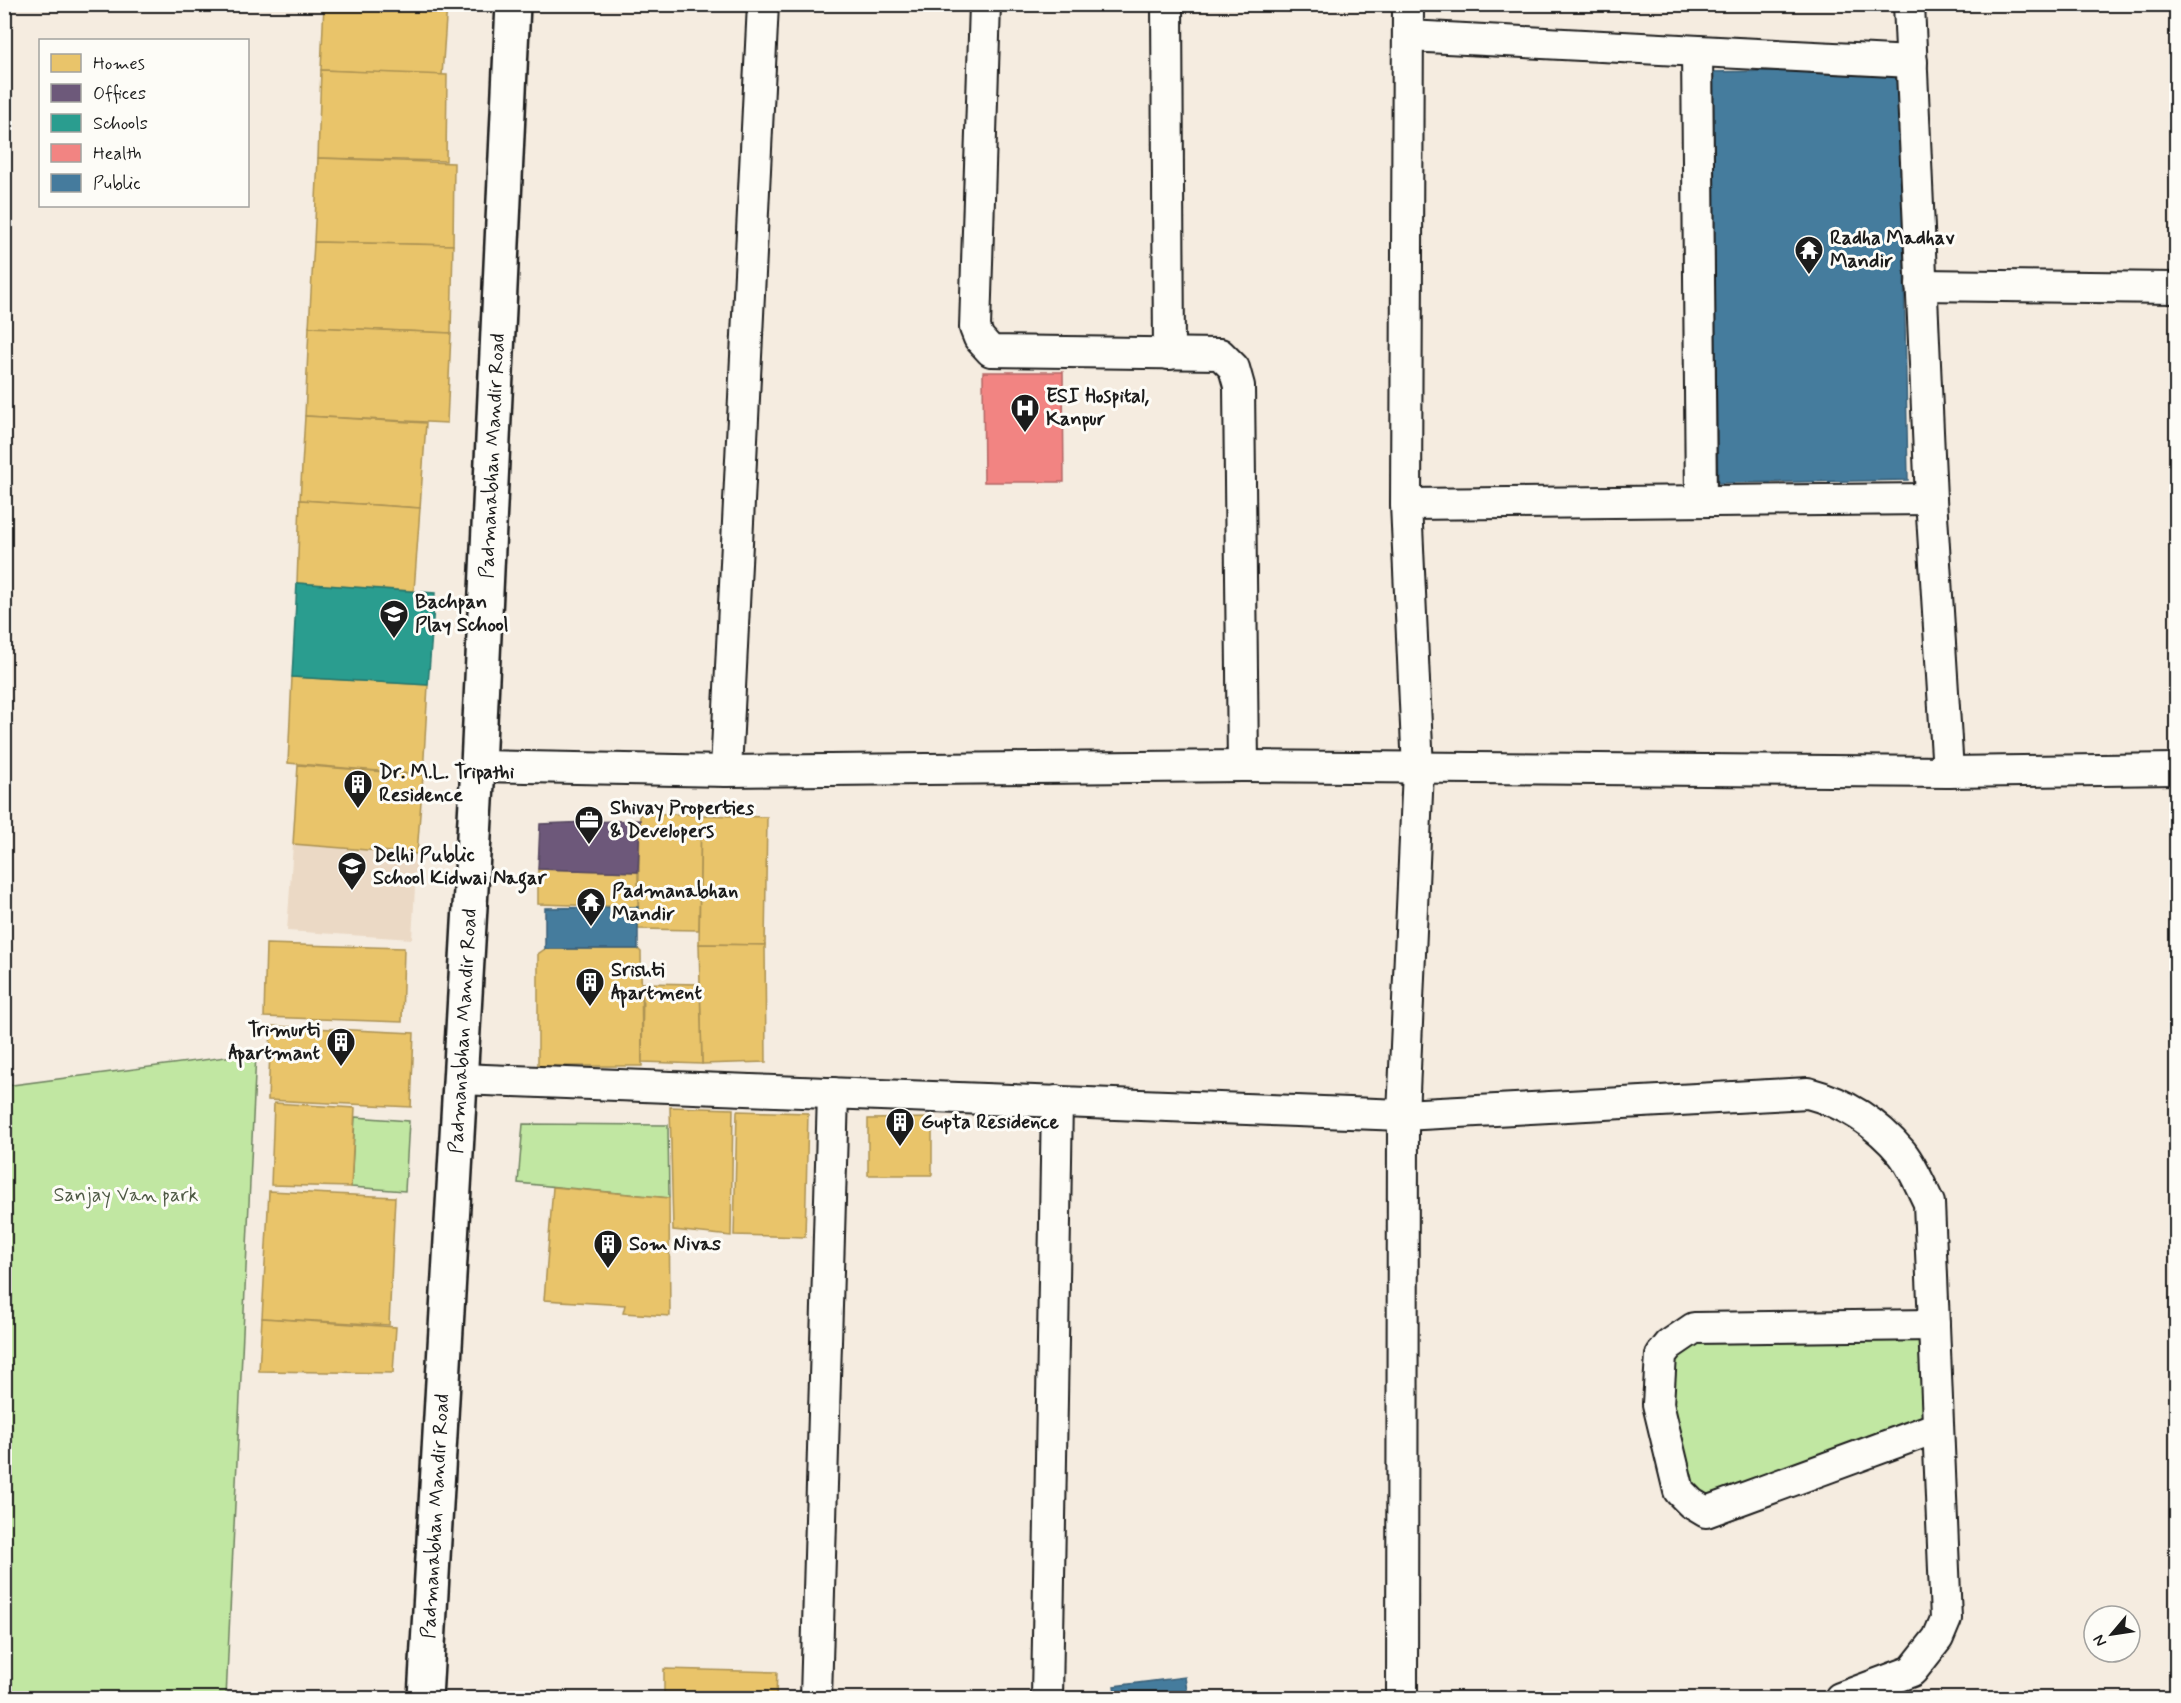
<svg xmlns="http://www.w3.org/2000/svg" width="2181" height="1703" viewBox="0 0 2181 1703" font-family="Mynerve,sans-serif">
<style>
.built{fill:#ebd9c5}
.green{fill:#c1e7a2;stroke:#6e825f;stroke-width:1.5}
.homes{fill:#e9c46a;stroke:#ac9253;stroke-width:1.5}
.offices{fill:#6d597a;stroke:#55475e;stroke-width:1.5}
.schools{fill:#2a9d8f;stroke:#26766c;stroke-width:1.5}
.health{fill:#f28482;stroke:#b26563;stroke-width:1.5}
.public{fill:#457b9d;stroke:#395e76;stroke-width:1.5}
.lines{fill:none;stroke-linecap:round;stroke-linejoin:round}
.minor-casing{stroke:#1c1c1c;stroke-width:34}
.tertiary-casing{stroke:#1c1c1c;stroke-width:38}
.minor{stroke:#fdfcf7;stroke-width:30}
.tertiary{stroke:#fdfcf7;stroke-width:33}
.labels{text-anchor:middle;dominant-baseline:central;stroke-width:6;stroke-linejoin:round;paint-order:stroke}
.poi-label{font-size:20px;font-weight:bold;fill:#1c1c1c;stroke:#fdfcf7;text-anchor:start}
.street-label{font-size:20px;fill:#1c1c1c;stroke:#fdfcf7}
.park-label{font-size:20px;fill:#4e5944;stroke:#fdfcf7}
</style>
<rect width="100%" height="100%" fill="#f5ece0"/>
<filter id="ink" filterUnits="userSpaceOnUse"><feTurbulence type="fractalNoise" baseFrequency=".0167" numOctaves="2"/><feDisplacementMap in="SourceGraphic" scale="12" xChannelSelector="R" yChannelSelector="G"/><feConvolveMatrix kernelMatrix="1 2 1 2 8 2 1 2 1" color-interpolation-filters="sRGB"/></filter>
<g filter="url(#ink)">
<!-- built -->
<path class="built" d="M 293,844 L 417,854 L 412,939 L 287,931 Z"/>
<!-- green -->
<g class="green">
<path d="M 256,1053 L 226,1698 L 5,1698 L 5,1086 Z"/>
<path d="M 355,1117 L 409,1121 L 405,1191 L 351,1187 Z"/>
<path d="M 523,1124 L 668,1125 L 669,1198 L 518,1183 Z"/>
<path d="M 1930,1330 L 1934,1425 L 1695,1502 L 1666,1404 L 1667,1364 L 1697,1333 Z"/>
</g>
<!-- homes -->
<g class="homes">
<path d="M 324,4 L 447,4 L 442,76 L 321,70 Z"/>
<path d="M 321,70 L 447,75 L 446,161 L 318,158 Z"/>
<path d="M 318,158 L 454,163 L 453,245 L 314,242 Z"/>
<path d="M 314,242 L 453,245 L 451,333 L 309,327 Z"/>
<path d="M 309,327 L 451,333 L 447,423 L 305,416 Z"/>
<path d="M 305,416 L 426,423 L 420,508 L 300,500 Z"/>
<path d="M 300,500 L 420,508 L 414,591 L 297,583 Z"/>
<path d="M 292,677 L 428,685 L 423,775 L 288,763 Z"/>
<path d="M 298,765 L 423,775 L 417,854 L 293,844 Z"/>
<path d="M 640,813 L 701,815 L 699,930 L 638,929 Z"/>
<path d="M 701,815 L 767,817 L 765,945 L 699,944 Z"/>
<path d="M 538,869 L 638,872 L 638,907 L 538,904 Z"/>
<path d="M 266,944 L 404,948 L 402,1022 L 264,1017 Z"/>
<path d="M 699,944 L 765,945 L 766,1062 L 702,1064 Z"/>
<path d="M 545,949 L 638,949 L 641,952 L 642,1066 L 538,1066 L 538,954 Z"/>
<path d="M 643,983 L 700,984 L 702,1064 L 642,1062 Z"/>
<path d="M 271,1026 L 414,1033 L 411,1107 L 268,1100 Z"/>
<path d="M 274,1103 L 355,1108 L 351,1187 L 271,1185 Z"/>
<path d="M 670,1107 L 733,1109 L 731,1236 L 673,1230 Z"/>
<path d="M 737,1111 L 808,1113 L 805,1237 L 734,1235 Z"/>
<path d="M 932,1118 L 932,1175 L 868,1175 L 868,1119 Z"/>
<path d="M 553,1187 L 669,1198 L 670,1316 L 623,1313 L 625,1305 L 544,1300 Z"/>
<path d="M 269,1191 L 395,1197 L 389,1325 L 262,1318 Z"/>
<path d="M 262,1318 L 396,1327 L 393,1373 L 259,1371 Z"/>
<path d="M 664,1669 L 777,1672 L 776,1698 L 664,1698 Z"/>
</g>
<!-- offices -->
<path class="offices" d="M 640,820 L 638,872 L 538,869 L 540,824 Z"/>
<!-- schools -->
<path class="schools" d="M 297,583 L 435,593 L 428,685 L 292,677 Z"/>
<!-- health -->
<path class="health" d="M 983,372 L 1063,372 L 1064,482 L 984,482 Z"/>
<!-- public -->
<g class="public">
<path d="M 1900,69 L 1908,480 L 1718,483 L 1711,72 Z"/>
<path d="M 638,907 L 638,949 L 545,949 L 545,908 Z"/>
<path d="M 1185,1677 L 1188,1698 L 1116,1698 L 1114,1686 Z"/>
</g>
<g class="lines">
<!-- minor casing -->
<g class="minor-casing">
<g id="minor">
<path d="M 985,4 L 975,328 L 979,338 L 991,351 L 1220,354 L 1234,368 L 1239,386 L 1243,766"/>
<path d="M 1167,4 L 1169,354"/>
<path d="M 1909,4 L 1931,499 L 1948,772"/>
<path d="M 1408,36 L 1912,62"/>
<path d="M 1697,51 L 1701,501"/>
<path d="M 1921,285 L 2176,288"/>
<path d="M 1406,504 L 1931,499"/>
<path d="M 478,766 L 726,771 L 1243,766 L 1948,772 L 2176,769"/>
<path d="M 726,771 L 763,4"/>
<path d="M 460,1079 L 1403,1115 L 1808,1093 C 1846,1103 1876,1122 1902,1153 C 1913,1167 1921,1187 1929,1203 L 1946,1619 L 1938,1638 L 1912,1671 L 1840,1698"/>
<path d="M 1934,1325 L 1694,1328 L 1669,1345 L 1661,1355 L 1658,1404 L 1679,1491 L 1691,1503 L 1706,1512 L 1938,1427"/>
<path d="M 816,1698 L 833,1093"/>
<path d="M 1047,1698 L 1057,1101"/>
<path d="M 1402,1698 L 1403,1115 L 1418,770 L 1406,504 L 1408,4"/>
</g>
</g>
<!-- tertiary casing -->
<g class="tertiary-casing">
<g id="tertiary">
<path id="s1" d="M 425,1698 L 478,766 L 513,4"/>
</g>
</g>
<!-- minor -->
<use href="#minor" class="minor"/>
<!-- tertiary -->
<use href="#tertiary" class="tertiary"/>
</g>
</g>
<!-- icons -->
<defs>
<g id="temple-pin" transform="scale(1.5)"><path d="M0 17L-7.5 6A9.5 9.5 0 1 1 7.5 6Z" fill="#1c1c1c" stroke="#fdfcf7"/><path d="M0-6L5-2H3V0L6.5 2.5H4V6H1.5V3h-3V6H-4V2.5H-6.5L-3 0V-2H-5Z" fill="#fff"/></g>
<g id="hospital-pin" transform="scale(1.5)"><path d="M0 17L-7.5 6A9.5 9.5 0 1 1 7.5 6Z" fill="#1c1c1c" stroke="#fdfcf7"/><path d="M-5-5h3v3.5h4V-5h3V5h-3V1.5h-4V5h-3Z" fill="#fff"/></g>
<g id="school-pin" transform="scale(1.5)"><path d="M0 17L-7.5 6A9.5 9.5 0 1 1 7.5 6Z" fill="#1c1c1c" stroke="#fdfcf7"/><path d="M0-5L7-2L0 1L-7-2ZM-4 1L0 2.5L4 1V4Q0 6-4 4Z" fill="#fff"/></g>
<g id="building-pin" transform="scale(1.5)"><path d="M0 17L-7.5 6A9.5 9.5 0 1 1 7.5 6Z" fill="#1c1c1c" stroke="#fdfcf7"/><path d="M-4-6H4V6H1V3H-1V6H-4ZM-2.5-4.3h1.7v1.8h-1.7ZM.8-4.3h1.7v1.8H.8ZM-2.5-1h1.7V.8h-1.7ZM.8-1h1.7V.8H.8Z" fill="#fff"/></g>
<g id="office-pin" transform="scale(1.5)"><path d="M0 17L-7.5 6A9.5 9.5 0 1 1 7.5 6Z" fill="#1c1c1c" stroke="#fdfcf7"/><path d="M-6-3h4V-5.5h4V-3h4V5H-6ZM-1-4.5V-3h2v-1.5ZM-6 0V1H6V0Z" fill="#fff"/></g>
</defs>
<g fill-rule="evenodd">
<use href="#temple-pin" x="1809" y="250"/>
<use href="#hospital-pin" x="1025" y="408"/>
<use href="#school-pin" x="394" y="614"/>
<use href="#building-pin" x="358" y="784"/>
<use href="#office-pin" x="589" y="820"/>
<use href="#school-pin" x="352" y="866"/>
<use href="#temple-pin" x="591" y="902"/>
<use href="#building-pin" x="590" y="982"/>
<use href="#building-pin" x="341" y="1042"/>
<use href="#building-pin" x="900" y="1122"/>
<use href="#building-pin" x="608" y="1244"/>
</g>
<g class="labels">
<!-- poi labels -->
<g class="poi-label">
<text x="1830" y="238">Radha Madhav<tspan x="1830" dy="23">Mandir</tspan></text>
<text x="1046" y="396">ESI Hospital,<tspan x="1046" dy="23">Kanpur</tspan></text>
<text x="415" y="602">Bachpan<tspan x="415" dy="23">Play School</tspan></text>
<text x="379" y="772">Dr. M.L. Tripathi<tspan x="379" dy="23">Residence</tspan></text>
<text x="610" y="808">Shivay Properties<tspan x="610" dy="23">&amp; Developers</tspan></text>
<text x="373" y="855">Delhi Public<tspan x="373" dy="23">School Kidwai Nagar</tspan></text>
<text x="612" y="891">Padmanabhan<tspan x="612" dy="23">Mandir</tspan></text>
<text x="611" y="970">Srishti<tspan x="611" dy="23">Apartment</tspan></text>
<text x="320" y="1030" text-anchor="end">Trimurti<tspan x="320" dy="23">Apartmant</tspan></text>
<text x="921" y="1122">Gupta Residence</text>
<text x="629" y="1244">Som Nivas</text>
</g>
<!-- street labels -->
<g class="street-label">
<text stroke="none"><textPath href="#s1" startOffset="1244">Padmanabhan Mandir Road</textPath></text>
<text stroke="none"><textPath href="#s1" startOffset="668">Padmanabhan Mandir Road</textPath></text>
<text stroke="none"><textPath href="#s1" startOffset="182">Padmanabhan Mandir Road</textPath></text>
</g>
<!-- park labels -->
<g class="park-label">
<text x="126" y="1195">Sanjay Van park</text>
</g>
</g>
<!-- margin -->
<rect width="2181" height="1703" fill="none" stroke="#fdfcf7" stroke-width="24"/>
<rect x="12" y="12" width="2157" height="1679" fill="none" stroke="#1c1c1c" stroke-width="2" filter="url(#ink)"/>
<!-- legend -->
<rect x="39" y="39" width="210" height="168" fill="#fdfcf7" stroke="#a3a29f" stroke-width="1.5"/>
<rect x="51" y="54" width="30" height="18" fill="#e9c46a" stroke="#a3a29f" stroke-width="1.5"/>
<text x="93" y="69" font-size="18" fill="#1c1c1c">Homes</text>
<rect x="51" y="84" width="30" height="18" fill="#6d597a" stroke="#a3a29f" stroke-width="1.5"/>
<text x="93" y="99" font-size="18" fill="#1c1c1c">Offices</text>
<rect x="51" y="114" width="30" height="18" fill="#2a9d8f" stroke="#a3a29f" stroke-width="1.5"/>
<text x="93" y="129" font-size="18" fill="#1c1c1c">Schools</text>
<rect x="51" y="144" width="30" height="18" fill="#f28482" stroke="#a3a29f" stroke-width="1.5"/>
<text x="93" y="159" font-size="18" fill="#1c1c1c">Health</text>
<rect x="51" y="174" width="30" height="18" fill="#457b9d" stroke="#a3a29f" stroke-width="1.5"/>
<text x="93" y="189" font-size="18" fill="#1c1c1c">Public</text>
<!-- north arrow -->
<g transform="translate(2112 1634) rotate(241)"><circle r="28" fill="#fdfcf7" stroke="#a3a29f" stroke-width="1.5"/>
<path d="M0-4.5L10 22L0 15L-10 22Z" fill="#1c1c1c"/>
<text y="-9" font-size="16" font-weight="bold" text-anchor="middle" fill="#1c1c1c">N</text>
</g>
</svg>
